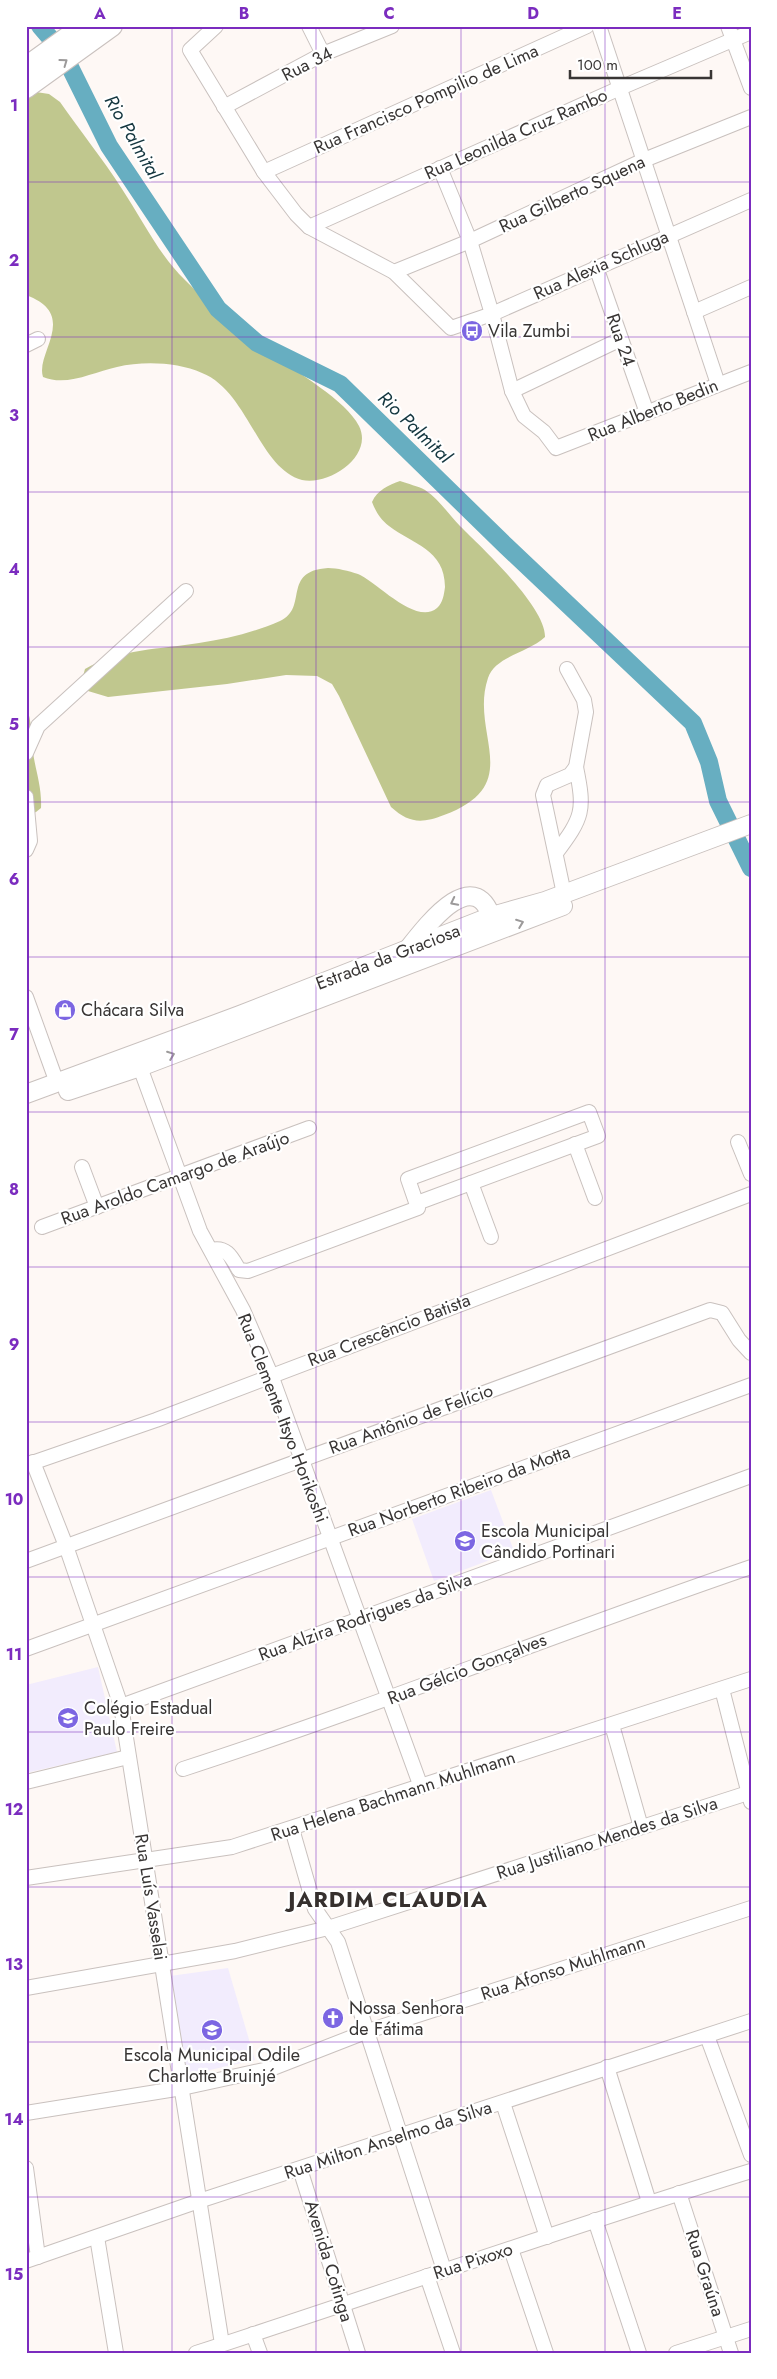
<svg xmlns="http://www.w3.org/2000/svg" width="777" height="2379" viewBox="0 0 777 2379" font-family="Jost,sans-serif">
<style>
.education{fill:#f2ecfd}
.forest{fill:#c0c78e}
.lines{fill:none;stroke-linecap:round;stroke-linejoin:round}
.river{stroke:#67aec1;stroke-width:18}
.minor-casing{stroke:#c9c1be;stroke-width:16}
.major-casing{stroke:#c9c1be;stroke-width:20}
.highway-casing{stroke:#c9c1be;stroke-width:22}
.minor{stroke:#fff;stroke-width:14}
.major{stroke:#fff;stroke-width:18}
.highway{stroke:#fff;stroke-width:20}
.oneway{stroke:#9c9a9a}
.grid{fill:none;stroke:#7b2cbf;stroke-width:1;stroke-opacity:0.55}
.labels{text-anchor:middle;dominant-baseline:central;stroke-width:4.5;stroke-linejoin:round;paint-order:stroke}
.street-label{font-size:18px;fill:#383534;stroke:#fff}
.poi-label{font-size:18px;fill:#383534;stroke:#fff;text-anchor:start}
.water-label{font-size:19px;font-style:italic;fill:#14363f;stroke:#fff}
.district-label{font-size:22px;font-weight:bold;letter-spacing:1px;fill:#36302e;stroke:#fff}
.neatline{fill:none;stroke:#7b2cbf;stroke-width:2}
.grid-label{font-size:16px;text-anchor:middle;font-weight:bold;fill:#7b2cbf}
</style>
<rect width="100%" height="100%" fill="#fef8f5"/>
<!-- education -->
<g class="education">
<path d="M 491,1490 L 514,1551 L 434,1581 L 412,1519 Z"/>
<path d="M 98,1667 L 117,1752 L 26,1773 L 26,1685 Z"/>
<path d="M 228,1968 L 255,2060 L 187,2075 L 170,1976 Z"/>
</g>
<!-- forest -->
<g class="forest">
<path d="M 36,92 L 49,94 L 60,102 C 80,131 103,159 122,189 C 142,219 159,255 185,280 C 212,307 243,332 273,355 C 296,372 346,400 359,426 C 374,456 329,486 302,480 C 259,469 248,391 202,373 C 177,362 143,361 117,367 C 93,372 67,387 43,377 C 35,353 80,315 26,295 L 26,96 Z"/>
<path d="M 400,481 C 408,484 418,486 425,490 C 440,500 448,514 460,526 C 482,548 546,607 545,637 C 528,653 495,656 488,678 C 469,734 527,784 444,815 C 421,824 409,823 391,807 L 339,696 L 332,684 L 317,676 L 286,675 L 227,684 L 108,697 L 88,691 L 81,683 L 85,669 C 119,649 162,649 199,643 C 227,639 255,632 280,621 C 309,608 281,571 328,568 C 337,568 349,571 358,574 C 377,582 416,626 437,608 C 443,603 444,594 445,587 C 445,549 412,544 389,526 C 380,519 376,512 372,502 C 377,490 389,485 400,481 Z"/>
<path d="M 26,707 C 33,721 30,738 33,753 C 36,772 42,788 41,808 L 36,812 L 26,816 Z"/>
</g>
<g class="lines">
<!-- river -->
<path class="river" d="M 40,26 L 63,53 L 109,146 L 218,309 L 257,343 L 340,384 L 506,546 L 693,723 L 709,762 L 718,801 L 751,868"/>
<!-- minor casing -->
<g class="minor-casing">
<g id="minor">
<path d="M 216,26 L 190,50 L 264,172 L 296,214 L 309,227 L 394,272 L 451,328 L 492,314 L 751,200"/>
<path d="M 309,26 L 323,54"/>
<path d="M 599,26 L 718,384"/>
<path d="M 728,26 L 751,88"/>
<path d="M 224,107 L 323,54 L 392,26"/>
<path d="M 440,168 L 470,241 L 492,314 L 512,391 L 524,416 L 544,432 L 556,448 L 751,372"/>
<path d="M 264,172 L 587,26"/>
<path d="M 309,227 L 620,88 L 751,32"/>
<path d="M 596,267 L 647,413"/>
<path d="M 394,272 L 470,241 L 644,160 L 751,117"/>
<path d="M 694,312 L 751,287"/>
<path d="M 26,345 L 38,339"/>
<path d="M 512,391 L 621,339"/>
<path d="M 26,753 L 38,726 L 186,591"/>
<path d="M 26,797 L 30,841 L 26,850"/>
<path d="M 556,853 C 583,817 585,811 576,767"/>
<path d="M 564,894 L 543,795 L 547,785 L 570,775 L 576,767 L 586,712 L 584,700 L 567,669"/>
<path d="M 26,997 L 57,1083"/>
<path d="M 137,1059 L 200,1231 L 243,1310 L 271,1375 L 421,1787"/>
<path d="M 738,1142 L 751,1174"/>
<path d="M 575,1144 L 595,1198"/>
<path d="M 82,1167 L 97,1207"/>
<path d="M 471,1183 L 491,1237"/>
<path d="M 42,1227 L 309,1128"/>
<path d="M 211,1250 C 227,1246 232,1258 239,1270 L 248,1271 L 418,1208 L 408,1179 L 589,1112 L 598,1136 L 417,1203"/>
<path d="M 33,1462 L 66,1546 L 121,1706 L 222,2344"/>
<path d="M 26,1465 L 156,1420 L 751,1194"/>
<path d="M 26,1561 L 710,1310 L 722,1313 L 739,1340 L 751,1353"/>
<path d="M 26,1649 L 751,1385"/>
<path d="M 722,1689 L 751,1802"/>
<path d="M 121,1706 L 751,1476"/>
<path d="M 612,1725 L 641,1827"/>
<path d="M 183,1769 C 374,1707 561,1632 751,1567"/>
<path d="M 26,1782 L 128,1757"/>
<path d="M 292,1829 L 315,1909 L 338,1942 L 444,2270"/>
<path d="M 26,1878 L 232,1847 L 751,1679"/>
<path d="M 26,1988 L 235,1951 L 328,1928 L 751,1792"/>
<path d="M 707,2036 L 751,2155"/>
<path d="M 607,2067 L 649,2202"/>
<path d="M 503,2103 L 547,2237"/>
<path d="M 26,2113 L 182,2088 L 273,2068 L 368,2031 L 751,1908"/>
<path d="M 26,2168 L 38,2257"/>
<path d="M 300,2169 L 358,2353"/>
<path d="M 679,2193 L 731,2353"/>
<path d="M 595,2220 L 639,2353"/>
<path d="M 97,2237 L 116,2353"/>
<path d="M 511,2249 L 546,2353"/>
<path d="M 26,2261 L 199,2201 L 751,2021"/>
<path d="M 427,2276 L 453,2353"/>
<path d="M 253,2334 L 260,2353"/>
<path d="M 196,2353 C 381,2293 565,2228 751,2171"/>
<path d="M 676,2353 L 751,2329"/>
</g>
</g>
<!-- major casing -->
<g class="major-casing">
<g id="major">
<path d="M 408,949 C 429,922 478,859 494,926"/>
<path d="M 68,1091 L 140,1067 L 563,906"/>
<path d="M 26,1094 L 240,1015 L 492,916 L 545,901 L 751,824"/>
</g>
</g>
<!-- highway casing -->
<g class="highway-casing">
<g id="highway">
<path d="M 26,67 L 83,26"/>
<path d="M 26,88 L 112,26"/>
</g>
</g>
<!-- minor -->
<use href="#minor" class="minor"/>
<!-- major -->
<use href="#major" class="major"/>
<!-- highway -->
<use href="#highway" class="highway"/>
</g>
<!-- one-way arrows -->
<defs><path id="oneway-chevron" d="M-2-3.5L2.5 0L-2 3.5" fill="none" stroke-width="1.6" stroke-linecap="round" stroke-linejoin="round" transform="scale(1.25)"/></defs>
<g class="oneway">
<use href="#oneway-chevron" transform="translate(64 62) rotate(-36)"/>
<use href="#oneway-chevron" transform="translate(454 902) rotate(153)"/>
<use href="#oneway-chevron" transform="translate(520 923) rotate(-21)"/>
<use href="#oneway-chevron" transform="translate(171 1055) rotate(-21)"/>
</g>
<!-- grid -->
<path class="grid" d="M 172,26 L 172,2353M 316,26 L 316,2353M 461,26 L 461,2353M 605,26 L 605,2353M 26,182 L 751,182M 26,337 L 751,337M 26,492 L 751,492M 26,647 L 751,647M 26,802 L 751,802M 26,957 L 751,957M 26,1112 L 751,1112M 26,1267 L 751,1267M 26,1422 L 751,1422M 26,1577 L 751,1577M 26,1732 L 751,1732M 26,1887 L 751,1887M 26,2042 L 751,2042M 26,2197 L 751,2197"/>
<!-- icons -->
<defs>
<g id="bus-disc" transform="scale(1.125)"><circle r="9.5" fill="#7c66e2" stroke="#fff"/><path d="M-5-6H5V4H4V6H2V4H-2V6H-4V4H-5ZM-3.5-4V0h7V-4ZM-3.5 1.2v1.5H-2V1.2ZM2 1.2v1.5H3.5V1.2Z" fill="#fff"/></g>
<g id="shop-disc" transform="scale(1.125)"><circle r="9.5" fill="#7c66e2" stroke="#fff"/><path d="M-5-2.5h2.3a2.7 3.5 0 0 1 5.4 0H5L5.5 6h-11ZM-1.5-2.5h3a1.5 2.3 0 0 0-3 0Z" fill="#fff"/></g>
<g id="school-disc" transform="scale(1.125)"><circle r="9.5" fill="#7c66e2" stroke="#fff"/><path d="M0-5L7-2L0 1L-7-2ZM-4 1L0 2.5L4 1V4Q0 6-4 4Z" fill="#fff"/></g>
<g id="church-disc" transform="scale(1.125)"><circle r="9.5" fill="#7c66e2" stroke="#fff"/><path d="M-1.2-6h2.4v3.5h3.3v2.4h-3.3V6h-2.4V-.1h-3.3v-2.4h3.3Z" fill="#fff"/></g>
</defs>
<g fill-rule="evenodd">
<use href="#bus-disc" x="472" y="331"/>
<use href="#shop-disc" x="65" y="1010"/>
<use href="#school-disc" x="465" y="1541"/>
<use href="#school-disc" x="68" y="1718"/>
<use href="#church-disc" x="333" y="2018"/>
<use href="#school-disc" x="212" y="2030"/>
</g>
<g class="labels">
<!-- street labels -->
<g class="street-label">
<text transform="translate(307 64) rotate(-27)">Rua 34</text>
<text transform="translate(426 99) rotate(-24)">Rua Francisco Pompilio de Lima</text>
<text transform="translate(516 134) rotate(-24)">Rua Leonilda Cruz Rambo</text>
<text transform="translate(572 194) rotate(-25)">Rua Gilberto Squena</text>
<text transform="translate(601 265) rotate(-24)">Rua Alexia Schluga</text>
<text transform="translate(621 340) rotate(71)">Rua 24</text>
<text transform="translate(653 410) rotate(-22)">Rua Alberto Bedin</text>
<text transform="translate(388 957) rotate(-21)">Estrada da Graciosa</text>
<text transform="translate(175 1178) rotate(-20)">Rua Aroldo Camargo de Araújo</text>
<text transform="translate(389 1330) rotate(-21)">Rua Crescêncio Batista</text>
<text transform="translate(283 1418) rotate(69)">Rua Clemente Itsyo Horikoshi</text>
<text transform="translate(411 1419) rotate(-20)">Rua Antônio de Felício</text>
<text transform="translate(459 1491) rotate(-20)">Rua Norberto Ribeiro da Motta</text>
<text transform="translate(365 1617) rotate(-20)">Rua Alzira Rodrigues da Silva</text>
<text transform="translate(467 1669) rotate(-21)">Rua Gélcio Gonçalves</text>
<text transform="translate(393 1796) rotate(-18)">Rua Helena Bachmann Muhlmann</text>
<text transform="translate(607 1838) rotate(-18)">Rua Justiliano Mendes da Silva</text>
<text transform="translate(151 1897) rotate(81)">Rua Luís Vasselai</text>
<text transform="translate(563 1968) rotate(-18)">Rua Afonso Muhlmann</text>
<text transform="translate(388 2140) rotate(-18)">Rua Milton Anselmo da Silva</text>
<text transform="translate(329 2261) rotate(73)">Avenida Cotinga</text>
<text transform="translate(473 2261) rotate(-18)">Rua Pixoxo</text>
<text transform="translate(705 2273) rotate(72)">Rua Graúna</text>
</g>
<!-- poi labels -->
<g class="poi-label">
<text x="488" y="331">Vila Zumbi</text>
<text x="81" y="1010">Chácara Silva</text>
<text x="481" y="1531">Escola Municipal<tspan x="481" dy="21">Cândido Portinari</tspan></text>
<text x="84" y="1708">Colégio Estadual<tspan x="84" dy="21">Paulo Freire</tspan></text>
<text x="349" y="2008">Nossa Senhora<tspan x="349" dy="21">de Fátima</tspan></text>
<text x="212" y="2055" text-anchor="middle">Escola Municipal Odile<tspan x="212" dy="21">Charlotte Bruinjé</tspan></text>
</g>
<!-- water labels -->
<g class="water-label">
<text transform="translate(133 137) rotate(60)">Rio Palmital</text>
<text transform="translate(415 427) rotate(44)">Rio Palmital</text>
</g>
<!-- district labels -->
<g class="district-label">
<text x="388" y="1899">JARDIM CLAUDIA</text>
</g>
</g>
<!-- border -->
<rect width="777" height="2379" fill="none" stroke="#ffffff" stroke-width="55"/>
<!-- scale -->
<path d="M570 70v8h141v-8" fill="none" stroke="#383534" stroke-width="2.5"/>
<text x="577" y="70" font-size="15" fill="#383534" stroke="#ffffff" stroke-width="4" paint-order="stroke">100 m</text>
<rect x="28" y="28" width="722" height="2324" class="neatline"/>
<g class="grid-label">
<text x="100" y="19">A</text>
<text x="244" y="19">B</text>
<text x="389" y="19">C</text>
<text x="533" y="19">D</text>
<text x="677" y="19">E</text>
<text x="14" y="111">1</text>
<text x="14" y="266">2</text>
<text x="14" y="421">3</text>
<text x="14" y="575">4</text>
<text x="14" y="730">5</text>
<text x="14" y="885">6</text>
<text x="14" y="1040">7</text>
<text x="14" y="1195">8</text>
<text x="14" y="1350">9</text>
<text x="14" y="1505">10</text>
<text x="14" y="1660">11</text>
<text x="14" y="1815">12</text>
<text x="14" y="1970">13</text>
<text x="14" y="2125">14</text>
<text x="14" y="2280">15</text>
</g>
</svg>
